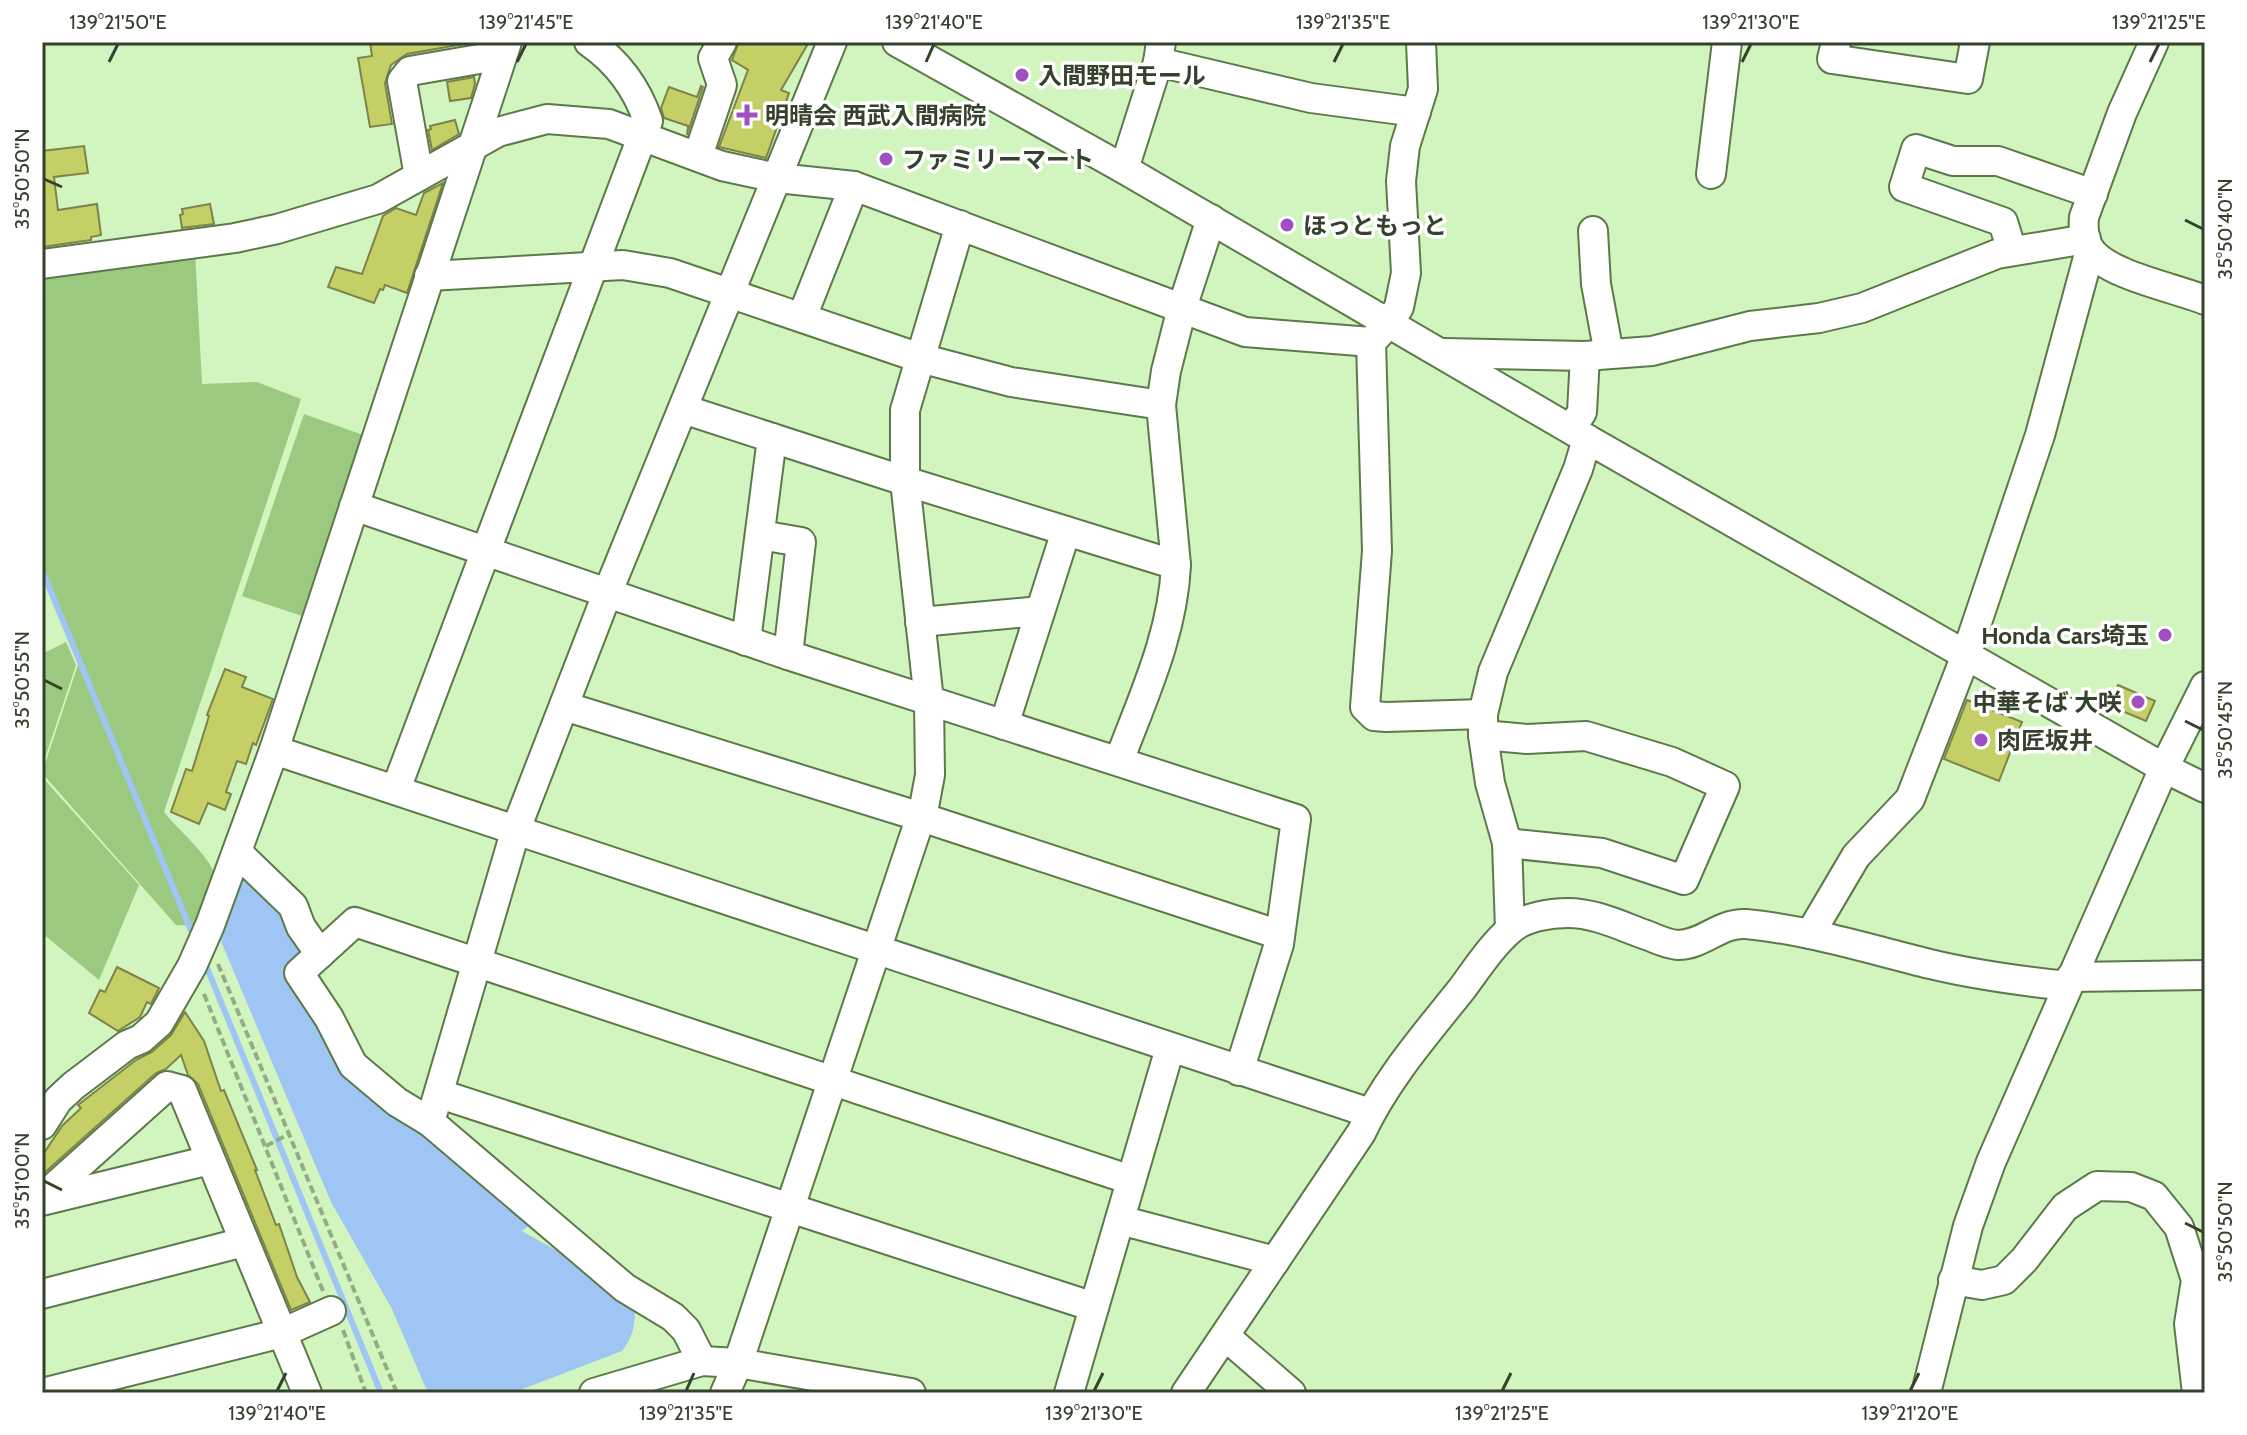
<svg xmlns="http://www.w3.org/2000/svg" width="2247" height="1435" viewBox="0 0 2247 1435" font-family="Cabin,'Noto Sans JP',sans-serif">
<style>
.green{fill:#9bc97f}
.water{fill:#9fc5f5}
.lines{fill:none;stroke-linecap:round;stroke-linejoin:round}
.stream{stroke:#9fc5f5;stroke-width:6}
.building{fill:#c4cf65;stroke:#7d834a;stroke-width:2}
.minor-casing{stroke:#5c7a49;stroke-width:32}
.path{stroke:#92ac83;stroke-width:4;stroke-dasharray:8 4;stroke-linecap:butt}
.minor{stroke:#fff;stroke-width:28}
.ticks{fill:none;stroke:#34412c;stroke-width:3}
.poi-dot{fill:#9e50c1;stroke:#fff;stroke-width:3}
.labels{text-anchor:middle;dominant-baseline:central;stroke-width:7;stroke-linejoin:round;paint-order:stroke}
.poi-label{font-size:24px;font-weight:bold;fill:#34412c;stroke:#fff;text-anchor:start}
.neatline{fill:none;stroke:#34412c;stroke-width:3}
.ticks-label{font-size:20px;text-anchor:middle;fill:#34412c}
</style>
<rect width="100%" height="100%" fill="#d2f4be"/>
<!-- green -->
<g class="green">
<path d="M 195,251 L 202,384 L 257,382 L 301,399 L 164,812 C 179,832 221,863 217,890 C 215,902 208,915 203,926 L 176,925 L 42,773 L 80,659 L 42,565 L 42,271 Z"/>
<path d="M 304,414 L 366,436 L 305,617 L 242,596 Z"/>
<path d="M 66,642 L 76,665 L 42,767 L 42,654 Z"/>
<path d="M 42,777 L 139,885 L 99,980 L 42,933 Z"/>
</g>
<!-- water -->
<path class="water" d="M 239,870 L 288,913 L 350,1073 L 531,1224 L 522,1231 L 596,1273 L 635,1301 C 635,1321 635,1335 622,1351 L 512,1393 L 428,1393 L 392,1309 L 331,1202 L 217,932 Z"/>
<g class="lines">
<!-- stream -->
<g class="stream">
<path d="M 42,570 L 194,938"/>
<path d="M 205,963 L 381,1393"/>
</g>
</g>
<!-- building -->
<g class="building">
<path d="M 370,42 L 470,42 L 470,43 L 407,54 L 391,65 L 385,83 L 392,124 L 370,127 L 358,58 L 372,56 Z"/>
<path d="M 739,42 L 809,42 L 781,90 L 789,93 L 766,158 L 719,147 L 748,70 L 732,60 Z"/>
<path d="M 474,77 L 475,84 L 471,98 L 450,101 L 447,82 Z"/>
<path d="M 701,86 L 703,87 L 687,135 L 688,126 L 664,118 L 661,108 L 669,87 L 697,97 Z"/>
<path d="M 455,120 L 459,134 L 432,150 L 428,130 L 431,129 L 430,126 Z"/>
<path d="M 84,146 L 88,173 L 54,177 L 58,210 L 97,204 L 101,235 L 91,237 L 91,240 L 42,247 L 42,151 Z"/>
<path d="M 443,183 L 407,293 L 385,285 L 383,290 L 380,289 L 374,303 L 328,287 L 336,267 L 362,274 L 383,216 L 396,208 L 416,215 L 424,193 Z"/>
<path d="M 210,204 L 214,224 L 182,228 L 180,215 L 183,214 L 182,209 Z"/>
<path d="M 225,669 L 246,677 L 242,687 L 273,699 L 256,745 L 253,743 L 246,764 L 237,761 L 226,792 L 231,794 L 225,810 L 208,803 L 199,824 L 171,812 L 186,769 L 192,771 L 209,716 L 207,715 Z"/>
<path d="M 2118,685 L 2155,701 L 2146,721 L 2110,706 Z"/>
<path d="M 1967,700 L 2022,722 L 1999,781 L 1944,759 Z"/>
<path d="M 117,967 L 159,988 L 151,1004 L 147,1002 L 140,1017 L 118,1031 L 89,1013 L 100,990 L 105,992 Z"/>
<path d="M 185,1012 L 204,1041 L 221,1091 L 224,1090 L 257,1170 L 255,1170 L 276,1225 L 279,1224 L 297,1277 L 310,1302 L 291,1310 L 198,1084 L 188,1075 L 181,1055 L 166,1069 L 156,1073 L 42,1175 L 42,1156 L 62,1126 L 81,1108 L 78,1105 L 136,1060 L 152,1052 L 171,1035 Z"/>
</g>
<g class="lines">
<!-- minor casing -->
<g class="minor-casing">
<g id="minor">
<path d="M 897,42 L 1124,169 L 1587,439 L 2164,768 L 2205,788"/>
<path d="M 1836,42 L 1832,59 L 1968,79 L 1975,42"/>
<path d="M 2154,42 L 2122,113 L 2084,217 C 2083,228 2084,239 2089,248 C 2105,275 2176,288 2205,300"/>
<path d="M 1158,62 L 1311,98 L 1416,112"/>
<path d="M 701,147 L 722,85 L 713,58 L 722,42"/>
<path d="M 1124,169 L 1158,62 L 1161,42"/>
<path d="M 1711,174 L 1727,42"/>
<path d="M 419,176 L 402,81 L 410,71 L 502,55"/>
<path d="M 1593,231 L 1596,284 L 1609,354"/>
<path d="M 2012,251 L 2003,222 L 1904,187 L 1916,149 L 1953,161 L 1998,161 L 2093,194"/>
<path d="M 42,264 L 235,238 L 277,229 L 378,199 L 498,132 L 547,119 L 609,124 L 722,166 L 777,178 L 854,186 L 1245,332 L 1371,342 L 1390,322 L 1399,307 L 1406,273 L 1401,181 L 1405,146 L 1423,89 L 1421,42"/>
<path d="M 429,276 L 623,265 L 670,273 L 920,358 L 1011,382 L 1161,405"/>
<path d="M 802,317 L 854,186"/>
<path d="M 1371,342 L 1377,551 L 1365,707 L 1374,716 L 1386,717 L 1483,714"/>
<path d="M 1444,353 L 1585,356 L 1652,351 L 1750,326 L 1819,318 L 1862,308 L 1997,254 L 2086,239"/>
<path d="M 683,409 L 905,481 L 1176,565"/>
<path d="M 1571,429 L 1582,412 L 1585,356"/>
<path d="M 354,506 L 788,655 L 1296,819 L 1279,944 L 1239,1071"/>
<path d="M 761,535 L 801,542 L 788,655"/>
<path d="M 920,622 L 1040,611"/>
<path d="M 746,641 L 772,438"/>
<path d="M 564,706 L 921,817 L 1280,935"/>
<path d="M 1004,725 L 1066,531"/>
<path d="M 1483,735 L 1527,739 L 1586,736 L 1672,762 L 1725,786 L 1684,880 L 1602,853 L 1507,843"/>
<path d="M 274,750 L 1370,1113"/>
<path d="M 1119,761 C 1143,697 1173,634 1176,565 L 1161,405 L 1166,371 L 1182,308 L 1211,219"/>
<path d="M 396,789 L 648,121 C 637,88 618,62 589,42"/>
<path d="M 237,852 L 293,906 L 301,927 L 320,954"/>
<path d="M 1510,929 L 1507,843 L 1490,783 L 1483,735 L 1483,714 L 1493,672 L 1578,469 L 1587,439"/>
<path d="M 1810,934 L 1856,856 L 1910,799 L 1966,655 L 2040,435 L 2090,250"/>
<path d="M 2071,977 L 2205,975"/>
<path d="M 440,1094 L 1094,1307"/>
<path d="M 430,1122 L 516,829 L 607,594 L 832,42"/>
<path d="M 42,1125 L 58,1100 L 73,1086 L 127,1045 L 141,1039 L 159,1023 L 192,966 L 210,925 L 274,750 L 507,42"/>
<path d="M 42,1198 L 167,1086 L 182,1090 L 307,1393"/>
<path d="M 42,1201 L 210,1160"/>
<path d="M 1120,1220 L 1275,1261"/>
<path d="M 1953,1280 L 1982,1285 L 2004,1280 L 2024,1260 L 2065,1207 L 2097,1186 L 2131,1187 L 2154,1196 L 2179,1227 L 2196,1280 L 2189,1324 L 2197,1393"/>
<path d="M 42,1294 L 244,1242"/>
<path d="M 1225,1336 L 1291,1393"/>
<path d="M 702,1361 L 686,1330 L 673,1317 L 625,1288 L 430,1122 L 397,1102 L 353,1065 L 329,1018 L 299,973 L 355,922 L 1131,1180"/>
<path d="M 42,1393 L 282,1333 L 331,1311"/>
<path d="M 594,1393 L 702,1361 L 738,1363 L 911,1393"/>
<path d="M 725,1393 L 738,1363 L 924,807 L 930,775 L 929,701 L 905,481 L 905,410 L 960,225"/>
<path d="M 1069,1393 L 1170,1048"/>
<path d="M 1186,1393 L 1361,1133 C 1385,1081 1425,1035 1461,990 C 1476,970 1492,945 1511,929 C 1525,917 1550,913 1568,913 C 1596,913 1623,927 1649,936 C 1658,940 1668,944 1678,945 C 1703,945 1721,922 1746,924 C 1809,930 1869,949 1930,964 C 1975,975 2021,981 2067,986"/>
<path d="M 1926,1393 L 1968,1226 L 1991,1162 L 2164,768 L 2205,686"/>
</g>
</g>
<!-- path -->
<g class="path">
<path d="M 218,964 L 397,1393"/>
<path d="M 204,994 L 323,1291"/>
<path d="M 266,1146 L 289,1134"/>
<path d="M 343,1330 L 366,1393"/>
</g>
<!-- minor -->
<use href="#minor" class="minor"/>
</g>
<!-- ticks -->
<path class="ticks" d="M 109,62 L 118,44M 517,62 L 526,44M 926,62 L 934,44M 1334,62 L 1343,44M 1742,62 L 1751,44M 2150,62 L 2159,44M 44,179 L 62,187M 2185,220 L 2203,229M 44,680 L 62,689M 2185,721 L 2203,730M 44,1181 L 62,1190M 2185,1223 L 2203,1232M 277,1391 L 286,1373M 686,1391 L 694,1373M 1094,1391 L 1103,1373M 1502,1391 L 1511,1373M 1910,1391 L 1919,1373"/>
<!-- markers -->
<g class="poi-dot">
<circle cx="1022" cy="75" r="8"/>
<path d="M743 103h8v8h8v8h-8v8h-8v-8h-8v-8h8z"/>
<circle cx="886" cy="159" r="8"/>
<circle cx="1287" cy="225" r="8"/>
<circle cx="2165" cy="635" r="8"/>
<circle cx="2138" cy="702" r="8"/>
<circle cx="1981" cy="740" r="8"/>
</g>
<g class="labels">
<!-- poi labels -->
<g class="poi-label">
<text x="1038" y="75">入間野田モール</text>
<text x="765" y="115">明晴会 西武入間病院</text>
<text x="902" y="159">ファミリーマート</text>
<text x="1303" y="225">ほっともっと</text>
<text x="2149" y="635" text-anchor="end">Honda Cars埼玉</text>
<text x="2122" y="702" text-anchor="end">中華そば 大咲</text>
<text x="1997" y="740">肉匠坂井</text>
</g>
</g>
<!-- border -->
<rect width="2247" height="1435" fill="none" stroke="#ffffff" stroke-width="88"/>
<rect x="44" y="44" width="2159" height="1347" class="neatline"/>
<g class="ticks-label">
<text x="118" y="29">139°21'50"E</text>
<text x="526" y="29">139°21'45"E</text>
<text x="934" y="29">139°21'40"E</text>
<text x="1343" y="29">139°21'35"E</text>
<text x="1751" y="29">139°21'30"E</text>
<text x="2159" y="29">139°21'25"E</text>
<text transform="translate(22 179) rotate(-90)" y="7">35°50'50"N</text>
<text transform="translate(2225 229) rotate(-90)" y="7">35°50'40"N</text>
<text transform="translate(22 680) rotate(-90)" y="7">35°50'55"N</text>
<text transform="translate(2225 730) rotate(-90)" y="7">35°50'45"N</text>
<text transform="translate(22 1181) rotate(-90)" y="7">35°51'00"N</text>
<text transform="translate(2225 1232) rotate(-90)" y="7">35°50'50"N</text>
<text x="277" y="1420">139°21'40"E</text>
<text x="686" y="1420">139°21'35"E</text>
<text x="1094" y="1420">139°21'30"E</text>
<text x="1502" y="1420">139°21'25"E</text>
<text x="1910" y="1420">139°21'20"E</text>
</g>
</svg>
